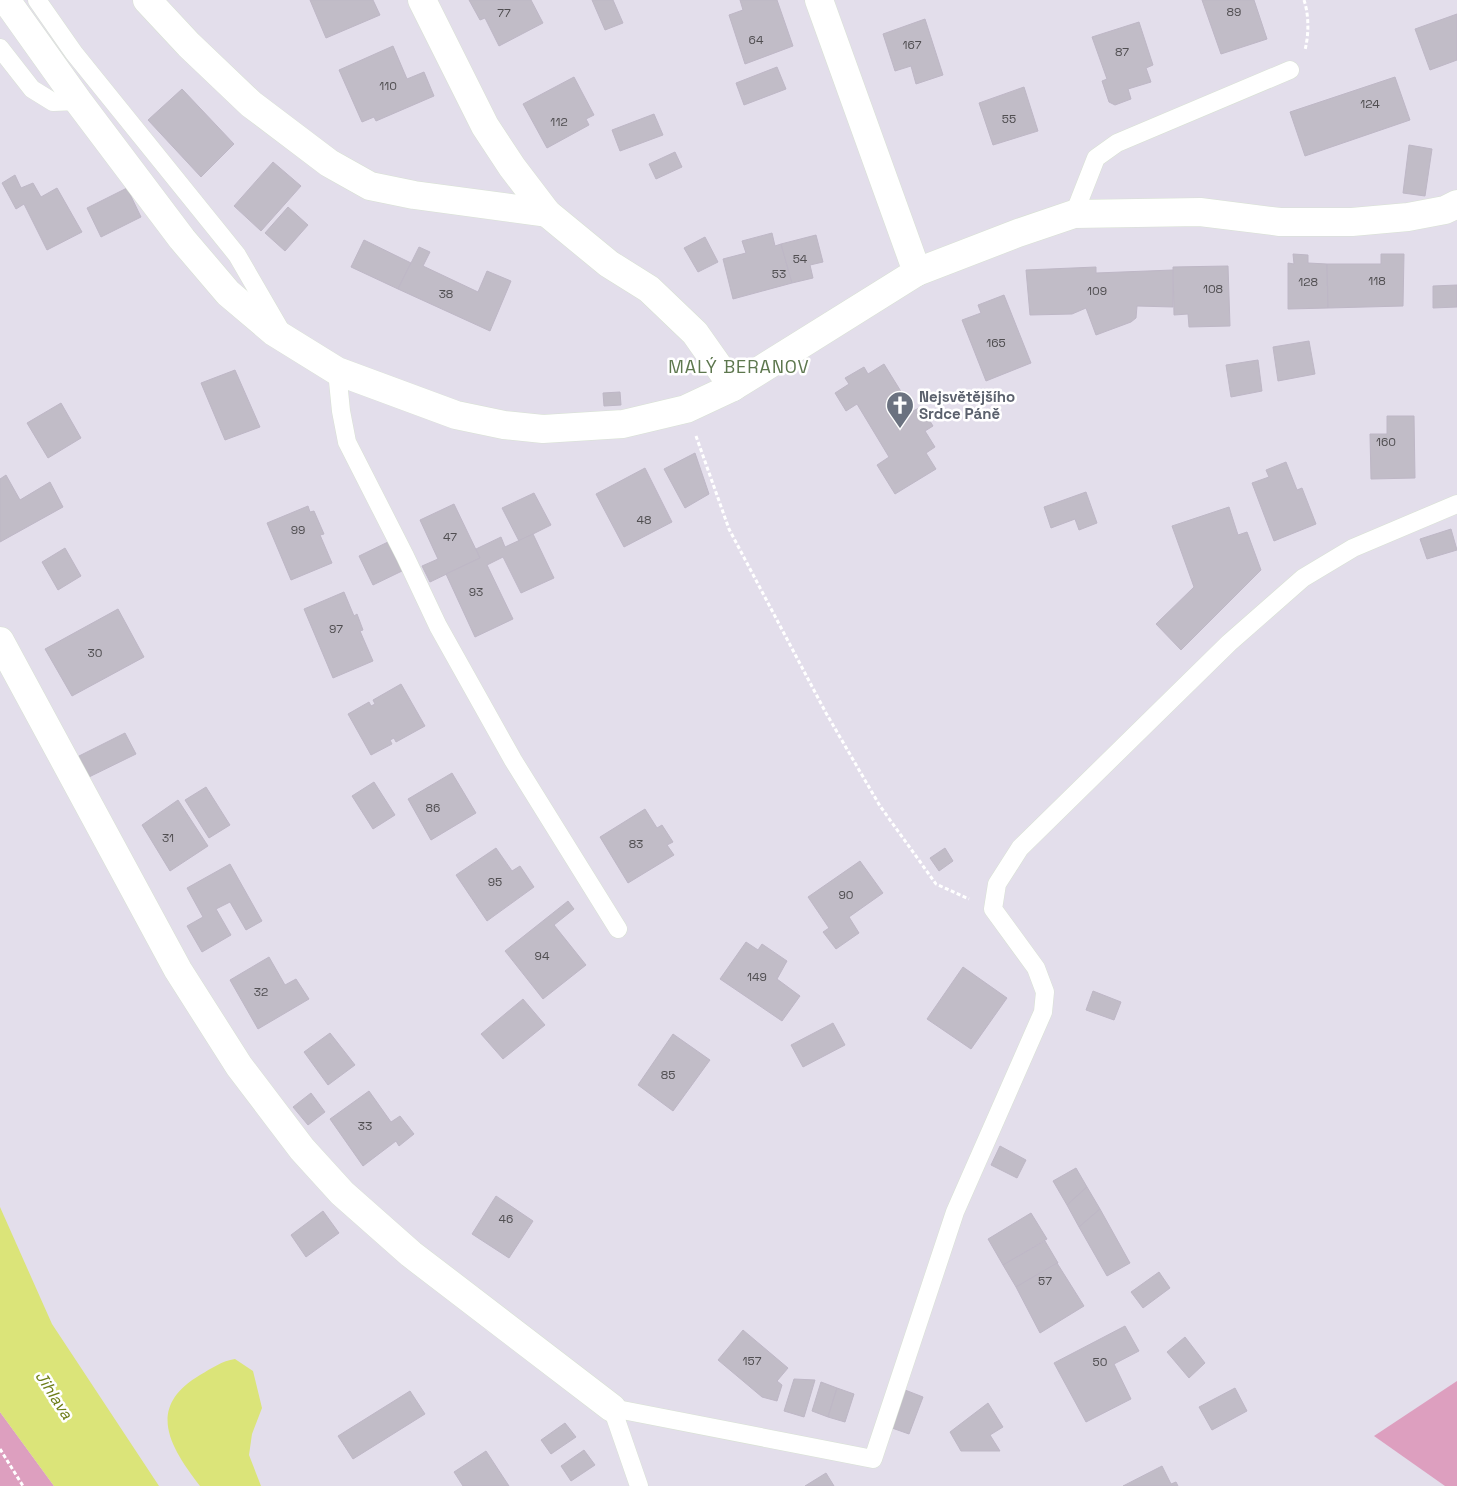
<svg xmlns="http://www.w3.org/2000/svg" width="1457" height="1486" viewBox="0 0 1457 1486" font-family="'Space Grotesk',sans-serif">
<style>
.green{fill:#dd9fbf}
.water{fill:#dbe479}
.building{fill:#c1bcc7;stroke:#beb7c6}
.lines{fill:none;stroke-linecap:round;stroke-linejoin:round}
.service-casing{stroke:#d8e2d3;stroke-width:19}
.minor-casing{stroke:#d8e2d3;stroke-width:29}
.path{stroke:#fff;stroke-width:3;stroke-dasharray:4 2.5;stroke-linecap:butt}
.service{stroke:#fff;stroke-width:18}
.minor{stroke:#fff;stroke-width:28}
.labels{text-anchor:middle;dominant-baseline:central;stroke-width:5;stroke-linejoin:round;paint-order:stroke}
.number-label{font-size:12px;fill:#504e51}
.worship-label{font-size:15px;font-weight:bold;fill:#5b616d;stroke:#fff;text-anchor:start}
.water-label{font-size:16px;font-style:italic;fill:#6d7d18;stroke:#fff}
.quarter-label{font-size:18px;letter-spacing:1px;fill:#5d774e;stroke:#fff}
</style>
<rect width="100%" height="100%" fill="#e3deeb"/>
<!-- green -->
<g class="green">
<path d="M 1457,1381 L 1457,1486 L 1445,1486 L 1374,1436 Z"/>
<path d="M 0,1412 L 54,1486 L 0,1486 Z"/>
</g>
<!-- water -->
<g class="water">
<path d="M 0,1207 L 52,1324 L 159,1486 L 54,1486 L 0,1412 Z"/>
<path d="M 235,1359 L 253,1371 L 262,1408 L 252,1434 L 249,1455 L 261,1486 L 200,1486 C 169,1446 146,1407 200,1375 C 212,1368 222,1361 235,1359 Z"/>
</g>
<!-- building -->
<g class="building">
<path d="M 310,0 L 373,0 L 380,15 L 326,38 Z"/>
<path d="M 469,0 L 531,0 L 543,23 L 499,46 L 485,18 L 480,20 Z"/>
<path d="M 592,0 L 613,0 L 623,23 L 605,30 Z"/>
<path d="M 740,0 L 777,0 L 793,46 L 745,64 L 729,15 L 743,10 Z"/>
<path d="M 1202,0 L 1254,0 L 1267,39 L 1221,54 Z"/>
<path d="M 1457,14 L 1457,60 L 1430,70 L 1415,29 Z"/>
<path d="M 925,19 L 943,75 L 916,84 L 911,66 L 895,71 L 883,34 Z"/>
<path d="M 1139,22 L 1153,65 L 1146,68 L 1151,82 L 1128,89 L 1131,99 L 1115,105 L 1109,102 L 1102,81 L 1107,79 L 1092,37 Z"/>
<path d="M 393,46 L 407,79 L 424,72 L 434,96 L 376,121 L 374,117 L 362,122 L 339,70 Z"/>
<path d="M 777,67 L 786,89 L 744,105 L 736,83 Z"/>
<path d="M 574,77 L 594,115 L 586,119 L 589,125 L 547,148 L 523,104 Z"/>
<path d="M 1395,77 L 1410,120 L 1305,156 L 1290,112 Z"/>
<path d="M 1024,87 L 1038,131 L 993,145 L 979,103 Z"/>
<path d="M 182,89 L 234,144 L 201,177 L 148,120 Z"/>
<path d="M 654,114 L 663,135 L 620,151 L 612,130 Z"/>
<path d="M 1409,145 L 1432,149 L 1425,196 L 1403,193 Z"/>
<path d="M 675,152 L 682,167 L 656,179 L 649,164 Z"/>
<path d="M 273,162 L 301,186 L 261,231 L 234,206 Z"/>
<path d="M 15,175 L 21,188 L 33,183 L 41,197 L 57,188 L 82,232 L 47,250 L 24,204 L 16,209 L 2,183 Z"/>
<path d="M 127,188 L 141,217 L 101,237 L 87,208 Z"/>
<path d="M 288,207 L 308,225 L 285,251 L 265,233 Z"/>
<path d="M 772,233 L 775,246 L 781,244 L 792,283 L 733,299 L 723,259 L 746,253 L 742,241 Z"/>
<path d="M 816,235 L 823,262 L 810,265 L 813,278 L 792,283 L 781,244 Z"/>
<path d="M 705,237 L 718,262 L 698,272 L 684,248 Z"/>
<path d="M 364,240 L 411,263 L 398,289 L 351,267 Z"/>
<path d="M 419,247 L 430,252 L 423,266 L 478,292 L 487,271 L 511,281 L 490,331 L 398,289 Z"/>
<path d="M 1293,254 L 1308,255 L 1308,263 L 1327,264 L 1328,308 L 1288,309 L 1288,263 L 1294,264 Z"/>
<path d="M 1381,254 L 1404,254 L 1403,306 L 1328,308 L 1327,264 L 1381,264 Z"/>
<path d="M 1228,266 L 1230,326 L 1189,327 L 1188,314 L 1174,315 L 1173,267 Z"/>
<path d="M 1096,267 L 1096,273 L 1173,270 L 1173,307 L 1137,306 L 1136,318 L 1131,322 L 1096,335 L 1086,308 L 1072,314 L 1030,315 L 1026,270 Z"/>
<path d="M 1457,285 L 1457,307 L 1433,308 L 1433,286 Z"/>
<path d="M 1004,295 L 1031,363 L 986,381 L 962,320 L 981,313 L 978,305 Z"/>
<path d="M 1309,341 L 1315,374 L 1278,381 L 1273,347 Z"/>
<path d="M 1258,360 L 1262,391 L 1231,397 L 1226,365 Z"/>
<path d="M 884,364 L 913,411 L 921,407 L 933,426 L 925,431 L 935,447 L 926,453 L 936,469 L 895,494 L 877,465 L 889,457 L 857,404 L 846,411 L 835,393 L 849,384 L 845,378 L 864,367 L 868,374 Z"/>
<path d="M 235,370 L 260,427 L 225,440 L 201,383 Z"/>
<path d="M 620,392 L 621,405 L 604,406 L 603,393 Z"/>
<path d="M 61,403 L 81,438 L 48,458 L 27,423 Z"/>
<path d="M 1387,416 L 1414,416 L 1415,478 L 1371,479 L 1370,434 L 1387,434 Z"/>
<path d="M 695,453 L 709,494 L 685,508 L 664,469 Z"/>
<path d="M 1286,462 L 1297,490 L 1302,488 L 1316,524 L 1274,541 L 1252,483 L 1269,477 L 1266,470 Z"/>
<path d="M 645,468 L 672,522 L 624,547 L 596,494 Z"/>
<path d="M 6,475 L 20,500 L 50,482 L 63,507 L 0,542 L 0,479 Z"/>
<path d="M 1086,492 L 1097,523 L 1079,530 L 1075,519 L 1051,528 L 1044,507 Z"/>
<path d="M 534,493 L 551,525 L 519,541 L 502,508 Z"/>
<path d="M 454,504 L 480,558 L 430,582 L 422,566 L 438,559 L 420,520 Z"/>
<path d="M 308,506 L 310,512 L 314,511 L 324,534 L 320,535 L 332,563 L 291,580 L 267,523 Z"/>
<path d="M 1229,507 L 1238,535 L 1247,532 L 1261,570 L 1181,650 L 1156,624 L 1194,587 L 1172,526 Z"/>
<path d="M 1451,529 L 1457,550 L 1427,559 L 1420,539 Z"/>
<path d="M 533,534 L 554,578 L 521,593 L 503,557 L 487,565 L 513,619 L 475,637 L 446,574 L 480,558 L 476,549 L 501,537 L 505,547 Z"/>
<path d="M 388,542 L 402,571 L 373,585 L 359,556 Z"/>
<path d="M 65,548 L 81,576 L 58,590 L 42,562 Z"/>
<path d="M 344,592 L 354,616 L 357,614 L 363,630 L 360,631 L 373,661 L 333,678 L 304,609 Z"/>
<path d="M 118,609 L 144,657 L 72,696 L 45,649 Z"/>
<path d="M 401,684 L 425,726 L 396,742 L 394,738 L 390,740 L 392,744 L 371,755 L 348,714 L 369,702 L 371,706 L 375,704 L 373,700 Z"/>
<path d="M 125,733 L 136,754 L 89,777 L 79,756 Z"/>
<path d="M 452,773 L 476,813 L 431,840 L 408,799 Z"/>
<path d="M 374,782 L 395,815 L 373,829 L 352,796 Z"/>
<path d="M 206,787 L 230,825 L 209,838 L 185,800 Z"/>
<path d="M 178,800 L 208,846 L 170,871 L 142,825 Z"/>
<path d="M 645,809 L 657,828 L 662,825 L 673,842 L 667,845 L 674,855 L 628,883 L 600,837 Z"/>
<path d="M 496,848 L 512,871 L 520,866 L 534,887 L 487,921 L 456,875 Z"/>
<path d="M 945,848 L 953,861 L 939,871 L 930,858 Z"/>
<path d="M 860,861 L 883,893 L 849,917 L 859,933 L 836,949 L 823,932 L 829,928 L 808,897 Z"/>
<path d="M 230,864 L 262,921 L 246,930 L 230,902 L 216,909 L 231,935 L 202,952 L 187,926 L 203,917 L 187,888 Z"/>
<path d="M 568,901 L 574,909 L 554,925 L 586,965 L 543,999 L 505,951 Z"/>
<path d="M 746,942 L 758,950 L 762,944 L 787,961 L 777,979 L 800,996 L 782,1021 L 720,979 Z"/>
<path d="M 269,957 L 285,985 L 296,979 L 309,999 L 258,1029 L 230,980 Z"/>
<path d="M 963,967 L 1007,998 L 971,1049 L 927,1019 Z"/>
<path d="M 1093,991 L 1121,1002 L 1114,1020 L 1086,1010 Z"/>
<path d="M 523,999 L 545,1025 L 503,1059 L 481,1034 Z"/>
<path d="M 833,1023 L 845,1045 L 803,1067 L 791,1045 Z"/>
<path d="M 330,1033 L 355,1065 L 328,1085 L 304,1052 Z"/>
<path d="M 673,1034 L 710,1060 L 673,1111 L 638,1085 Z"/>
<path d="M 369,1091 L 391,1122 L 400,1116 L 414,1134 L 399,1146 L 396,1141 L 363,1166 L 330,1119 Z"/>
<path d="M 311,1093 L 325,1112 L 308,1125 L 293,1107 Z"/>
<path d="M 1000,1146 L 1026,1160 L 1017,1178 L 991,1165 Z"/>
<path d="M 1076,1168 L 1087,1187 L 1067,1205 L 1053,1181 Z"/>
<path d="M 1087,1187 L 1100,1209 L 1079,1227 L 1067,1205 Z"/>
<path d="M 496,1196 L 533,1221 L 509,1258 L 472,1234 Z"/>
<path d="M 1100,1209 L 1130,1263 L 1107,1276 L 1079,1227 Z"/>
<path d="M 323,1211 L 339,1233 L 306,1257 L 291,1235 Z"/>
<path d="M 1031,1213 L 1047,1239 L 1003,1265 L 988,1239 Z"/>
<path d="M 1045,1241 L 1058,1263 L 1016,1287 L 1003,1265 Z"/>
<path d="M 1057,1263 L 1084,1306 L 1040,1333 L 1016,1287 Z"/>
<path d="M 1159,1272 L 1170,1288 L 1143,1308 L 1131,1292 Z"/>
<path d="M 1125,1326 L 1139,1351 L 1114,1364 L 1131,1399 L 1086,1422 L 1054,1363 Z"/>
<path d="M 743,1330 L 788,1368 L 777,1381 L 782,1385 L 777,1401 L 762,1397 L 718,1360 Z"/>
<path d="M 1185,1337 L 1205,1363 L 1189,1378 L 1167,1352 Z"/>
<path d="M 794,1379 L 815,1380 L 804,1417 L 784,1411 Z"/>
<path d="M 821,1382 L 837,1388 L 828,1417 L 812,1411 Z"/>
<path d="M 837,1388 L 854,1394 L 845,1422 L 828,1417 Z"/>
<path d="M 1235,1388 L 1247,1411 L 1212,1430 L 1199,1407 Z"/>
<path d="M 905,1390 L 923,1397 L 909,1434 L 892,1428 Z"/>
<path d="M 410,1391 L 425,1414 L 353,1459 L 338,1436 Z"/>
<path d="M 988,1403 L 1003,1427 L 990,1435 L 1000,1451 L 961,1451 L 950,1432 Z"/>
<path d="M 565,1423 L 576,1437 L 551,1454 L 541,1440 Z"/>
<path d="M 584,1450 L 595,1465 L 571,1481 L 561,1466 Z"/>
<path d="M 486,1451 L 509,1486 L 463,1486 L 454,1472 Z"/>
<path d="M 1162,1466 L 1171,1484 L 1176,1482 L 1178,1486 L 1123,1486 Z"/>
<path d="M 826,1473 L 834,1486 L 805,1486 Z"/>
</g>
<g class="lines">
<!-- service casing -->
<g class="service-casing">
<g id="service">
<path d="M 37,0 L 74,53 L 237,255 L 281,331"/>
<path d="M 0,48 L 32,89 L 53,102 L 78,101"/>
<path d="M 1074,214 L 1096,158 L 1117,143 L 1290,70"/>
<path d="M 337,371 L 341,411 L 347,442 L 405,556 L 438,626 L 513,760 L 618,929"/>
<path d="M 639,1486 L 612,1408 L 873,1459 L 955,1212 L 1043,1012 L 1045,992 L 1036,968 L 993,909 L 997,884 L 1020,848 L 1229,643 L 1303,578 L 1353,548 L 1457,504"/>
</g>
</g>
<!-- minor casing -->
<g class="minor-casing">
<g id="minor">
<path d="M 6,0 L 78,101 L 182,239 L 228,293 L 274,332 L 337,371 L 456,415 L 504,425 L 543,429 L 623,424 L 686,409 L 733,387 L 917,272 L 1018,233 L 1074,214 L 1200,212 L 1280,222 L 1352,222 L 1408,217 L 1445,210 L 1457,204"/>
<path d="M 147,0 L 189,45 L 251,104 L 329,163 L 370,186 L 414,195 L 547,213"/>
<path d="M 422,0 L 485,126 L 512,167 L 547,213 L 609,264 L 649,289 L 695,333 L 733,387"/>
<path d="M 819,0 L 917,272"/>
<path d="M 0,641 L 178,970 L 239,1066 L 302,1149 L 342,1193 L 411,1254 L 612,1408"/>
</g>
</g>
<!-- path -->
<g class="path">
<path d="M 1304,0 C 1309,15 1309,34 1305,50"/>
<path d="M 696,436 L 729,529 L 826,713 L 880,806 L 936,884 L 969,899"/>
<path d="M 0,1449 L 23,1486"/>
</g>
<!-- service -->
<use href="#service" class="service"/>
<!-- minor -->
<use href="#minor" class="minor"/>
</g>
<!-- icons -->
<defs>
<g id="church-pin" transform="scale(1.4375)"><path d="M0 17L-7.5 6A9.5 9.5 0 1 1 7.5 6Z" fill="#6b7280" stroke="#fff"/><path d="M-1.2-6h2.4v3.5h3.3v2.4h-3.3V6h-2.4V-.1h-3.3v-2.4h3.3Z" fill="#fff"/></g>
</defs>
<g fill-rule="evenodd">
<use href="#church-pin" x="900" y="405"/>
</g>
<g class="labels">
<!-- number labels -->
<g class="number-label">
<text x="1234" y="12">89</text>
<text x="504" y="13">77</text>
<text x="756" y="40">64</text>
<text x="912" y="45">167</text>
<text x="1122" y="52">87</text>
<text x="388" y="86">110</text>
<text x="1370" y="104">124</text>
<text x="1009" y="119">55</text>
<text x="559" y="122">112</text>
<text x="800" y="259">54</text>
<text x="779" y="274">53</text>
<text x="1377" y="281">118</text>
<text x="1308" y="282">128</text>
<text x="1213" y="289">108</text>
<text x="1097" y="291">109</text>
<text x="446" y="294">38</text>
<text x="996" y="343">165</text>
<text x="1386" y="442">160</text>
<text x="644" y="520">48</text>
<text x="298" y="530">99</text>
<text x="450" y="537">47</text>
<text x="476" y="592">93</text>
<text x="336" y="629">97</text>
<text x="95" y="653">30</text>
<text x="433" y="808">86</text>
<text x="168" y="838">31</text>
<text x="636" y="844">83</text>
<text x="495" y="882">95</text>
<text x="846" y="895">90</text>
<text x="542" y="956">94</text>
<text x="757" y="977">149</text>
<text x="261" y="992">32</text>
<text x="668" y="1075">85</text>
<text x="365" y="1126">33</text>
<text x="506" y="1219">46</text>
<text x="1045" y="1281">57</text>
<text x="752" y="1361">157</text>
<text x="1100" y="1362">50</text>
</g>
<!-- worship labels -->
<g class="worship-label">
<text x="919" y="396">Nejsvětějšího<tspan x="919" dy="17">Srdce Páně</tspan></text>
</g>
<!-- water labels -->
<g class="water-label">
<text transform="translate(54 1395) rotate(57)">Jihlava</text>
</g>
<!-- quarter labels -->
<g class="quarter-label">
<text x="739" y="366">MALÝ BERANOV</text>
</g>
</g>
</svg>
